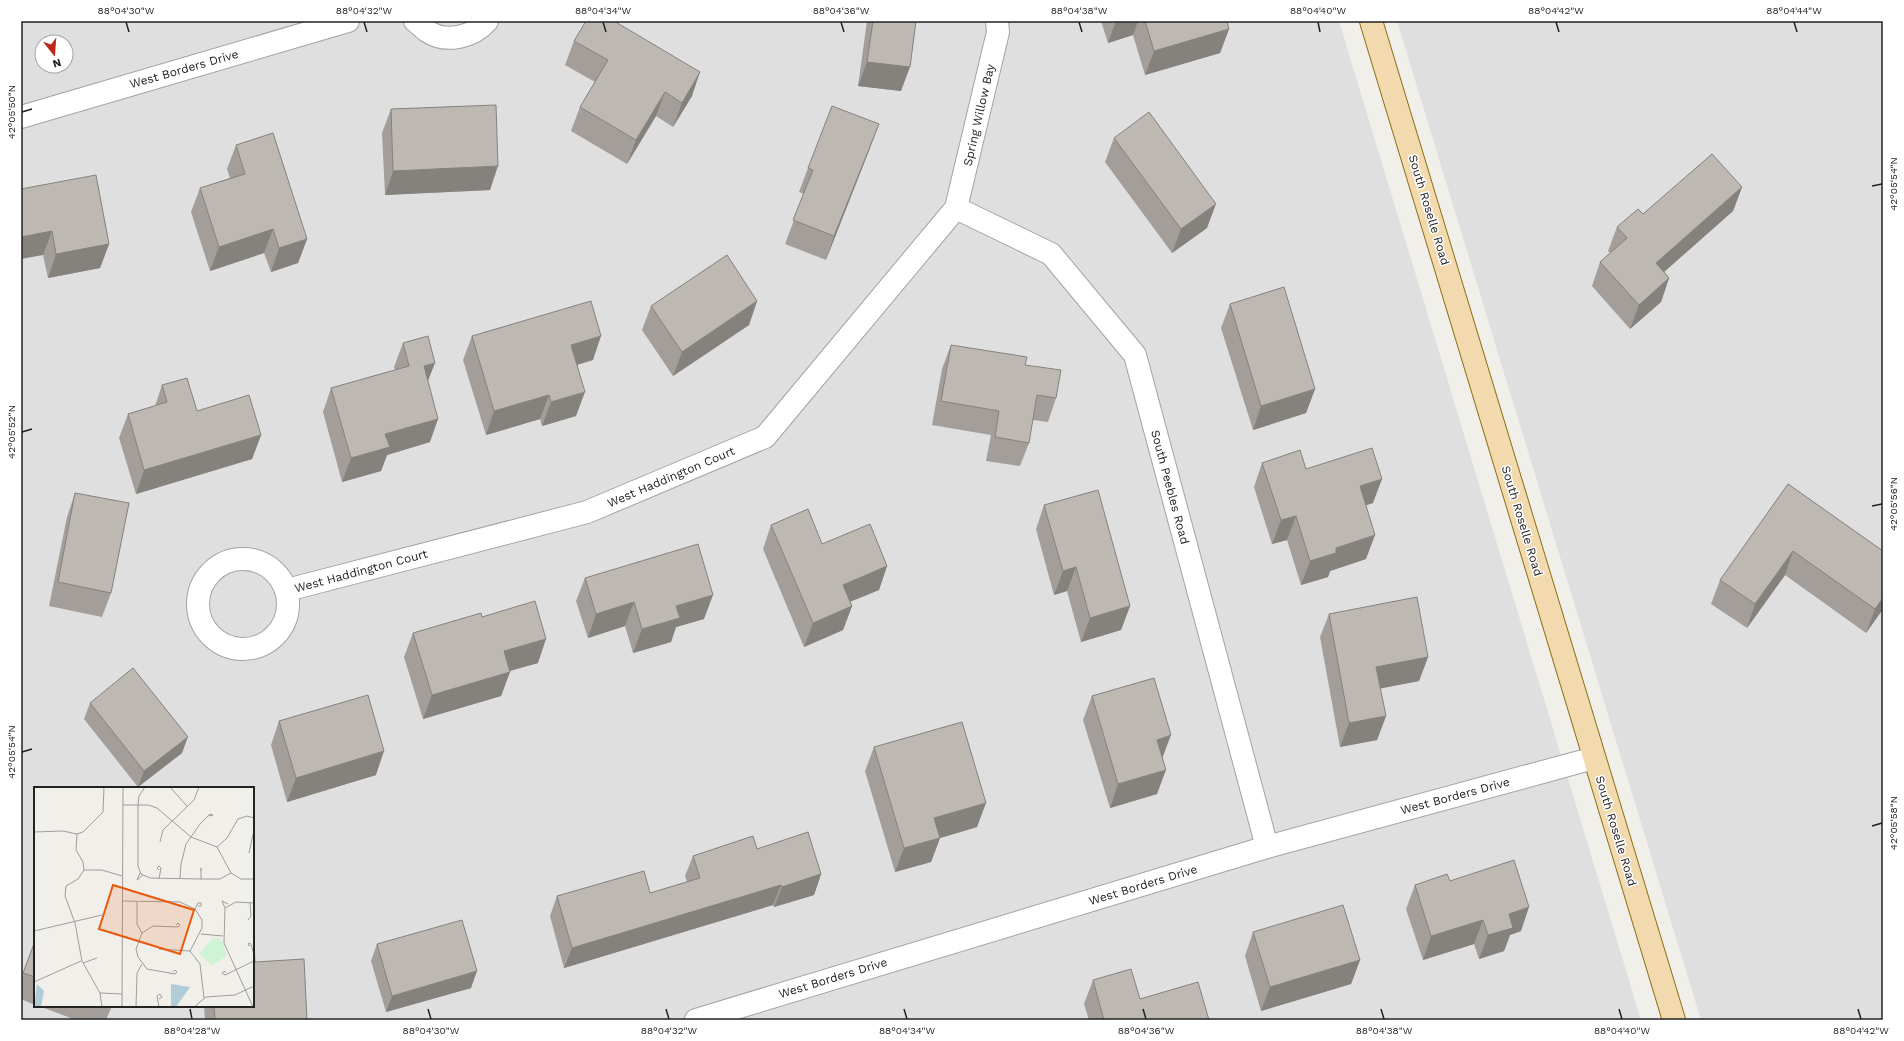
<svg xmlns="http://www.w3.org/2000/svg" width="1904" height="1041" viewBox="0 0 1904 1041" font-family="'Work Sans',sans-serif">
<style>
.residential{fill:#e0dfdf;fill-rule:evenodd}
.lines{fill:none;stroke-linecap:round;stroke-linejoin:round}
.minor-casing{stroke:#a3a3a3;stroke-width:24}
.major-casing{stroke:#8d6f13;stroke-width:24}
.minor{stroke:#fff;stroke-width:22}
.major{stroke:#f2daae;stroke-width:22}
.wall{fill:#a39e9a}
.shaded-wall{fill:#85817d}
.building{fill:#beb8b3;stroke:#85817d}
.ticks{fill:none;stroke:#222;stroke-width:1.5}
.labels{text-anchor:middle;dominant-baseline:central;stroke-width:3;stroke-linejoin:round;paint-order:stroke}
.street-label{font-size:12px;fill:#222;stroke:#fff}
.inset-road{fill:none;stroke:#9e9d9a;stroke-width:1}
.view{fill:#e8590c;fill-opacity:0.15;stroke:#e8590c;stroke-width:2}
.inset-edge{fill:none;stroke:#222;stroke-width:2}
.neatline{fill:none;stroke:#222;stroke-width:1.5}
.ticks-label{font-size:10px;text-anchor:middle;fill:#222}
</style>
<rect width="100%" height="100%" fill="#f1efea"/>
<!-- residential -->
<g class="residential">
<path d="M 21,21 L 1339,21 L 1641,1020 L 21,1020 ZM 42,42 L 66,42 L 66,66 L 42,66 ZM 35,788 L 253,788 L 253,1006 L 35,1006 Z"/>
<path d="M 1397,21 L 1883,21 L 1883,1020 L 1701,1020 Z"/>
</g>
<g class="lines">
<!-- minor casing -->
<g class="minor-casing">
<g id="minor">
<path d="M 415,21 C 419,24 423,28 427,31 C 446,44 473,37 487,21"/>
<path d="M 21,117 L 348,21"/>
<path d="M 956,208 L 1051,254 L 1135,355 L 1267,847"/>
<circle cx="243" cy="604" r="45"/>
<path d="M 287,590 L 587,512 L 765,437 L 956,208 L 998,32 L 997,21"/>
<path d="M 696,1020 L 1267,847 L 1594,758"/>
</g>
</g>
<!-- major casing -->
<g class="major-casing">
<path id="major" d="M 1371,21 L 1674,1020"/>
</g>
<!-- minor -->
<use href="#minor" class="minor"/>
<!-- major -->
<use href="#major" class="major"/>
</g>
<!-- wall -->
<g class="wall">
<path d="M 867,21 L 916,21 L 901,91 L 858,86 Z"/>
<path d="M 1101,21 L 1227,21 L 1229,29 L 1220,53 L 1145,75 L 1133,35 L 1108,43 Z"/>
<path d="M 574,41 L 692,96 L 673,127 L 656,116 L 627,164 L 571,131 L 580,107 L 595,82 L 565,65 Z"/>
<path d="M 391,109 L 490,190 L 385,195 L 382,133 Z"/>
<path d="M 1114,138 L 1207,228 L 1172,253 L 1105,162 Z"/>
<path d="M 236,145 L 307,239 L 298,263 L 271,272 L 264,253 L 210,271 L 191,212 L 200,188 L 230,178 L 227,169 Z"/>
<path d="M 870,148 L 826,260 L 785,244 L 804,194 L 799,192 L 808,168 Z"/>
<path d="M 1742,187 L 1733,211 L 1664,272 L 1669,278 L 1661,302 L 1630,329 L 1592,286 L 1600,262 L 1610,253 L 1608,251 L 1617,227 L 1643,214 Z"/>
<path d="M 21,189 L 109,244 L 100,268 L 48,278 L 43,255 Z"/>
<path d="M 757,301 L 749,325 L 673,376 L 642,330 L 651,306 Z"/>
<path d="M 1230,304 L 1315,389 L 1306,413 L 1253,430 L 1221,328 Z"/>
<path d="M 472,336 L 593,360 L 577,365 L 576,416 L 542,426 L 540,419 L 486,435 L 463,360 Z"/>
<path d="M 403,343 L 428,381 L 430,442 L 387,455 L 381,471 L 342,482 L 323,412 L 331,388 L 395,370 L 394,367 Z"/>
<path d="M 951,345 L 1025,365 L 1056,398 L 1048,422 L 1033,420 L 1029,443 L 1020,466 L 986,461 L 991,435 L 932,425 L 942,369 Z"/>
<path d="M 162,385 L 197,411 L 261,435 L 252,459 L 136,494 L 119,438 L 128,414 L 155,406 Z"/>
<path d="M 1262,463 L 1306,469 L 1373,503 L 1366,505 L 1366,559 L 1330,571 L 1328,577 L 1301,585 L 1287,540 L 1272,544 L 1254,487 Z"/>
<path d="M 1788,484 L 1883,551 L 1883,609 L 1866,633 L 1785,575 L 1747,628 L 1711,604 L 1720,580 Z"/>
<path d="M 75,493 L 111,593 L 102,617 L 49,606 L 67,517 Z"/>
<path d="M 1044,505 L 1130,606 L 1121,630 L 1081,642 L 1067,591 L 1054,595 L 1036,529 Z"/>
<path d="M 771,525 L 822,544 L 887,566 L 879,590 L 850,602 L 852,606 L 843,630 L 804,647 L 763,549 Z"/>
<path d="M 585,578 L 704,619 L 676,627 L 671,642 L 633,653 L 625,626 L 588,638 L 576,601 Z"/>
<path d="M 1329,614 L 1428,657 L 1419,681 L 1380,688 L 1386,716 L 1377,740 L 1340,747 L 1320,637 Z"/>
<path d="M 482,617 L 538,663 L 510,671 L 501,696 L 423,719 L 404,657 L 413,633 Z"/>
<path d="M 1092,696 L 1162,759 L 1157,794 L 1110,808 L 1083,720 Z"/>
<path d="M 90,703 L 182,753 L 138,787 L 84,719 Z"/>
<path d="M 279,721 L 376,775 L 287,802 L 271,745 Z"/>
<path d="M 874,747 L 977,827 L 940,838 L 931,862 L 895,872 L 865,771 Z"/>
<path d="M 757,849 L 821,874 L 814,895 L 774,907 L 773,905 L 564,968 L 550,916 L 557,896 L 650,893 L 687,882 L 685,876 L 693,856 Z"/>
<path d="M 1450,881 L 1521,931 L 1510,935 L 1504,951 L 1479,959 L 1474,944 L 1423,960 L 1406,909 L 1415,885 Z"/>
<path d="M 1253,932 L 1360,960 L 1351,984 L 1261,1011 L 1245,956 Z"/>
<path d="M 35,941 L 35,1005 L 21,999 L 21,979 Z"/>
<path d="M 377,944 L 471,988 L 386,1012 L 371,961 Z"/>
<path d="M 255,962 L 307,1020 L 205,1020 L 204,1006 L 253,1006 Z"/>
<path d="M 1093,980 L 1140,999 L 1209,1020 L 1089,1020 L 1084,1004 Z"/>
<path d="M 39,1006 L 112,1006 L 106,1020 L 76,1020 Z"/>
</g>
<!-- shaded-wall -->
<g class="shaded-wall">
<path d="M 1116,21 L 1138,21 L 1133,35 L 1108,43 Z"/>
<path d="M 1229,29 L 1220,53 L 1145,75 L 1154,51 Z"/>
<path d="M 867,62 L 910,67 L 901,91 L 858,86 Z"/>
<path d="M 700,72 L 692,96 L 673,127 L 682,103 Z"/>
<path d="M 665,92 L 656,116 L 627,164 L 636,140 Z"/>
<path d="M 879,124 L 870,148 L 826,260 L 834,236 Z"/>
<path d="M 498,166 L 490,190 L 385,195 L 393,171 Z"/>
<path d="M 1742,187 L 1733,211 L 1647,287 L 1656,263 Z"/>
<path d="M 1216,204 L 1207,228 L 1172,253 L 1181,229 Z"/>
<path d="M 273,229 L 264,253 L 210,271 L 219,247 Z"/>
<path d="M 52,231 L 43,255 L 21,259 L 21,237 Z"/>
<path d="M 307,239 L 298,263 L 271,272 L 279,248 Z"/>
<path d="M 109,244 L 100,268 L 48,278 L 56,254 Z"/>
<path d="M 1669,278 L 1661,302 L 1630,329 L 1639,305 Z"/>
<path d="M 757,301 L 749,325 L 673,376 L 682,352 Z"/>
<path d="M 601,336 L 593,360 L 562,369 L 571,345 Z"/>
<path d="M 435,363 L 426,386 L 424,366 Z"/>
<path d="M 1315,389 L 1306,413 L 1253,430 L 1261,406 Z"/>
<path d="M 585,392 L 576,416 L 542,426 L 551,402 Z"/>
<path d="M 549,395 L 540,419 L 486,435 L 494,411 Z"/>
<path d="M 438,419 L 430,442 L 387,455 L 381,471 L 342,482 L 351,458 L 385,434 Z"/>
<path d="M 261,435 L 252,459 L 136,494 L 144,470 Z"/>
<path d="M 1382,479 L 1373,503 L 1351,510 L 1360,486 Z"/>
<path d="M 1296,516 L 1287,540 L 1272,544 L 1281,520 Z"/>
<path d="M 1375,535 L 1366,559 L 1330,571 L 1328,577 L 1301,585 L 1310,561 L 1336,548 Z"/>
<path d="M 1793,551 L 1785,575 L 1747,628 L 1755,604 Z"/>
<path d="M 887,566 L 879,590 L 834,608 L 843,585 Z"/>
<path d="M 1076,567 L 1067,591 L 1054,595 L 1063,571 Z"/>
<path d="M 713,595 L 704,619 L 676,627 L 671,642 L 633,653 L 642,629 L 676,606 Z"/>
<path d="M 1883,598 L 1883,609 L 1866,633 L 1875,609 Z"/>
<path d="M 634,602 L 625,626 L 588,638 L 596,614 Z"/>
<path d="M 852,606 L 843,630 L 804,647 L 813,623 Z"/>
<path d="M 1130,606 L 1121,630 L 1081,642 L 1090,618 Z"/>
<path d="M 546,639 L 538,663 L 495,675 L 504,651 Z"/>
<path d="M 1428,657 L 1419,681 L 1368,691 L 1376,667 Z"/>
<path d="M 510,672 L 501,696 L 423,719 L 432,695 Z"/>
<path d="M 1386,716 L 1377,740 L 1340,747 L 1349,723 Z"/>
<path d="M 1171,735 L 1162,759 L 1157,740 Z"/>
<path d="M 188,737 L 182,753 L 138,787 L 144,771 Z"/>
<path d="M 384,751 L 376,775 L 287,802 L 296,778 Z"/>
<path d="M 1166,770 L 1157,794 L 1110,808 L 1118,784 Z"/>
<path d="M 986,803 L 977,827 L 940,838 L 931,862 L 895,872 L 904,848 L 934,818 Z"/>
<path d="M 821,874 L 814,895 L 774,907 L 782,887 Z"/>
<path d="M 781,885 L 773,905 L 564,968 L 572,948 Z"/>
<path d="M 1529,907 L 1521,931 L 1510,935 L 1504,951 L 1479,959 L 1488,935 L 1509,914 Z"/>
<path d="M 1483,920 L 1474,944 L 1423,960 L 1431,936 Z"/>
<path d="M 1360,960 L 1351,984 L 1261,1011 L 1270,987 Z"/>
<path d="M 477,971 L 471,988 L 386,1012 L 392,996 Z"/>
</g>
<!-- building -->
<g class="building">
<path d="M 586,21 L 614,21 L 700,72 L 682,103 L 665,92 L 636,140 L 580,107 L 608,60 L 574,41 Z"/>
<path d="M 873,21 L 916,21 L 910,67 L 867,62 Z"/>
<path d="M 1145,21 L 1227,21 L 1229,29 L 1154,51 Z"/>
<path d="M 496,105 L 498,166 L 393,171 L 391,109 Z"/>
<path d="M 832,106 L 879,124 L 834,236 L 793,220 L 813,170 L 808,168 Z"/>
<path d="M 1149,112 L 1216,204 L 1181,229 L 1114,138 Z"/>
<path d="M 273,133 L 307,239 L 279,248 L 273,229 L 219,247 L 200,188 L 245,174 L 236,145 Z"/>
<path d="M 1712,154 L 1742,187 L 1656,263 L 1669,278 L 1639,305 L 1600,262 L 1627,238 L 1617,227 L 1638,209 L 1643,214 Z"/>
<path d="M 96,175 L 109,244 L 56,254 L 52,231 L 21,237 L 21,189 Z"/>
<path d="M 727,255 L 757,301 L 682,352 L 651,306 Z"/>
<path d="M 1284,287 L 1315,389 L 1261,406 L 1230,304 Z"/>
<path d="M 591,301 L 601,336 L 571,345 L 585,392 L 551,402 L 549,395 L 494,411 L 472,336 Z"/>
<path d="M 428,336 L 435,363 L 424,366 L 438,419 L 385,434 L 390,447 L 351,458 L 331,388 L 409,366 L 403,343 Z"/>
<path d="M 951,345 L 1027,357 L 1025,365 L 1061,370 L 1056,398 L 1037,395 L 1029,443 L 995,437 L 999,411 L 941,401 Z"/>
<path d="M 187,378 L 197,411 L 249,395 L 261,435 L 144,470 L 128,414 L 167,402 L 162,385 Z"/>
<path d="M 1372,448 L 1382,479 L 1360,486 L 1375,535 L 1336,548 L 1336,553 L 1310,561 L 1296,516 L 1281,520 L 1262,463 L 1300,450 L 1306,469 Z"/>
<path d="M 1788,484 L 1883,551 L 1883,598 L 1875,609 L 1793,551 L 1755,604 L 1720,580 Z"/>
<path d="M 1098,490 L 1130,606 L 1090,618 L 1076,567 L 1063,571 L 1044,505 Z"/>
<path d="M 75,493 L 129,503 L 111,593 L 58,582 Z"/>
<path d="M 808,509 L 822,544 L 870,524 L 887,566 L 843,585 L 852,606 L 813,623 L 771,525 Z"/>
<path d="M 698,544 L 713,595 L 676,606 L 680,618 L 642,629 L 634,602 L 596,614 L 585,578 Z"/>
<path d="M 1417,597 L 1428,657 L 1376,667 L 1386,716 L 1349,723 L 1329,614 Z"/>
<path d="M 535,601 L 546,639 L 504,651 L 510,672 L 432,695 L 413,633 L 481,613 L 482,617 Z"/>
<path d="M 133,668 L 188,737 L 144,771 L 90,703 Z"/>
<path d="M 1154,678 L 1171,735 L 1157,740 L 1166,770 L 1118,784 L 1092,696 Z"/>
<path d="M 368,695 L 384,751 L 296,778 L 279,721 Z"/>
<path d="M 962,722 L 986,803 L 934,818 L 940,838 L 904,848 L 874,747 Z"/>
<path d="M 808,832 L 821,874 L 782,887 L 781,885 L 572,948 L 557,896 L 644,871 L 650,893 L 700,878 L 693,856 L 753,836 L 757,849 Z"/>
<path d="M 1514,860 L 1529,907 L 1509,914 L 1513,928 L 1488,935 L 1483,920 L 1431,936 L 1415,885 L 1447,874 L 1450,881 Z"/>
<path d="M 1343,905 L 1360,960 L 1270,987 L 1253,932 Z"/>
<path d="M 462,920 L 477,971 L 392,996 L 377,944 Z"/>
<path d="M 35,941 L 35,977 L 23,973 Z"/>
<path d="M 253,943 L 254,943 L 255,962 L 304,959 L 307,1020 L 215,1020 L 214,1006 L 253,1006 Z"/>
<path d="M 1131,969 L 1140,999 L 1198,982 L 1209,1020 L 1104,1020 L 1093,980 Z"/>
</g>
<!-- ticks -->
<path class="ticks" d="M 126,22 L 129,32M 364,22 L 367,32M 603,22 L 606,32M 841,22 L 844,32M 1079,22 L 1082,32M 1318,22 L 1320,32M 1556,22 L 1559,32M 1794,22 L 1797,32M 22,112 L 32,109M 1872,186 L 1882,184M 22,432 L 32,429M 1872,506 L 1882,504M 22,752 L 32,749M 1872,826 L 1882,823M 190,1009 L 192,1019M 428,1009 L 431,1019M 666,1009 L 669,1019M 904,1009 L 907,1019M 1143,1009 L 1146,1019M 1381,1009 L 1384,1019M 1619,1009 L 1622,1019M 1858,1009 L 1861,1019"/>
<g class="labels">
<!-- street labels -->
<g class="street-label">
<text transform="translate(184 69) rotate(-16)">West Borders Drive</text>
<text transform="translate(979 115) rotate(-77)">Spring Willow Bay</text>
<text transform="translate(1429 210) rotate(73)">South Roselle Road</text>
<text transform="translate(671 477) rotate(-23)">West Haddington Court</text>
<text transform="translate(1170 487) rotate(75)">South Peebles Road</text>
<text transform="translate(1522 521) rotate(73)">South Roselle Road</text>
<text transform="translate(361 571) rotate(-15)">West Haddington Court</text>
<text transform="translate(1455 796) rotate(-15)">West Borders Drive</text>
<text transform="translate(1616 831) rotate(73)">South Roselle Road</text>
<text transform="translate(1143 885) rotate(-17)">West Borders Drive</text>
<text transform="translate(833 978) rotate(-17)">West Borders Drive</text>
</g>
</g>
<!-- overview -->
<g transform="translate(34 787)">
<rect width="220" height="220" fill="#f1efea"/>
<path d="M 179,151 L 187,152 L 193,169 L 178,178 L 165,167 Z" fill="#cef4d4"/>
<path d="M 3,197 L 10,204 L 7,220 L 0,220 ZM 137,197 L 156,200 L 142,220 L 137,220 Z" fill="#b0ccd9"/>
<path class="inset-road" d="M 111,0 L 105,9 L 104,18 L 104,79 L 107,87 L 116,91 L 167,92 L 186,92 L 197,86M 136,0 L 153,19M 89,18 L 114,18 L 123,21 L 157,50 L 183,60 L 193,51 L 204,32 L 213,29 L 220,31M 0,45 L 29,44 L 43,47M 43,47 L 42,63 L 49,75 L 50,83 L 44,92 L 32,99 L 31,109 L 41,136 L 48,174 L 66,206 L 68,220M 43,47 L 49,45 L 69,25 L 70,0M 126,55 L 129,43 L 160,13 L 165,0M 183,60 L 197,86 L 207,92 L 220,92M 215,66 L 220,43M 50,83 L 68,83 L 88,89M 106,86 L 103,93 L 109,88M 146,91 L 147,77 L 152,57 L 166,37 L 176,27 L 179,28 L 175,29M 125,92 L 127,81 L 125,79 L 123,81 L 125,83M 167,92 L 167,81 L 167,84M 88,114 L 146,115 L 161,122 L 168,133 L 168,141 L 156,164 L 125,162 L 127,160 L 129,162M 103,115 L 103,137 L 108,146M 191,121 L 190,156 L 219,220M 191,121 L 202,115 L 220,116M 191,121 L 188,114 L 194,117M 161,122 L 164,116 L 167,116 L 167,119 L 164,119M 214,133 L 217,129 L 216,116M 0,144 L 68,128M 167,147 L 189,149M 216,159 L 214,158 L 215,156 L 217,157 L 220,168M 156,164 L 166,177 L 170,211M 49,176 L 63,171M 139,185 L 141,183 L 143,185 L 141,187 L 113,182 L 104,170 L 102,162 L 108,146 L 119,139 L 144,140 L 146,138 L 144,136 L 142,138M 192,186 L 190,184 L 188,186 L 191,188 L 220,174M 0,195 L 47,174M 66,206 L 88,207M 125,212 L 128,210 L 126,207 L 123,209 L 125,220M 88,220 L 89,0M 102,220 L 103,186 L 108,177M 160,220 L 172,210 L 201,208 L 220,199"/>
<path class="view" d="M 79,98 L 160,123 L 146,167 L 65,142 Z"/>
<rect width="220" height="220" class="inset-edge"/>
</g>
<!-- border -->
<rect width="1904" height="1041" fill="none" stroke="#ffffff" stroke-width="44"/>
<!-- north arrow -->
<g transform="translate(54 54) rotate(163)"><circle r="19" fill="#ffffff" stroke="#a7a7a7"/>
<path d="M0-3L7 15L0 10L-7 15Z" fill="#bb2719"/>
<text y="-6" font-size="11" font-weight="bold" text-anchor="middle" fill="#222222">N</text>
</g>
<rect x="22" y="22" width="1860" height="997" class="neatline"/>
<g class="ticks-label">
<text x="126" y="14">88°04'30"W</text>
<text x="364" y="14">88°04'32"W</text>
<text x="603" y="14">88°04'34"W</text>
<text x="841" y="14">88°04'36"W</text>
<text x="1079" y="14">88°04'38"W</text>
<text x="1318" y="14">88°04'40"W</text>
<text x="1556" y="14">88°04'42"W</text>
<text x="1794" y="14">88°04'44"W</text>
<text transform="translate(11 112) rotate(-90)" y="4">42°05'50"N</text>
<text transform="translate(1893 184) rotate(-90)" y="4">42°05'54"N</text>
<text transform="translate(11 432) rotate(-90)" y="4">42°05'52"N</text>
<text transform="translate(1893 504) rotate(-90)" y="4">42°05'56"N</text>
<text transform="translate(11 752) rotate(-90)" y="4">42°05'54"N</text>
<text transform="translate(1893 823) rotate(-90)" y="4">42°05'58"N</text>
<text x="192" y="1034">88°04'28"W</text>
<text x="431" y="1034">88°04'30"W</text>
<text x="669" y="1034">88°04'32"W</text>
<text x="907" y="1034">88°04'34"W</text>
<text x="1146" y="1034">88°04'36"W</text>
<text x="1384" y="1034">88°04'38"W</text>
<text x="1622" y="1034">88°04'40"W</text>
<text x="1861" y="1034">88°04'42"W</text>
</g>
</svg>
